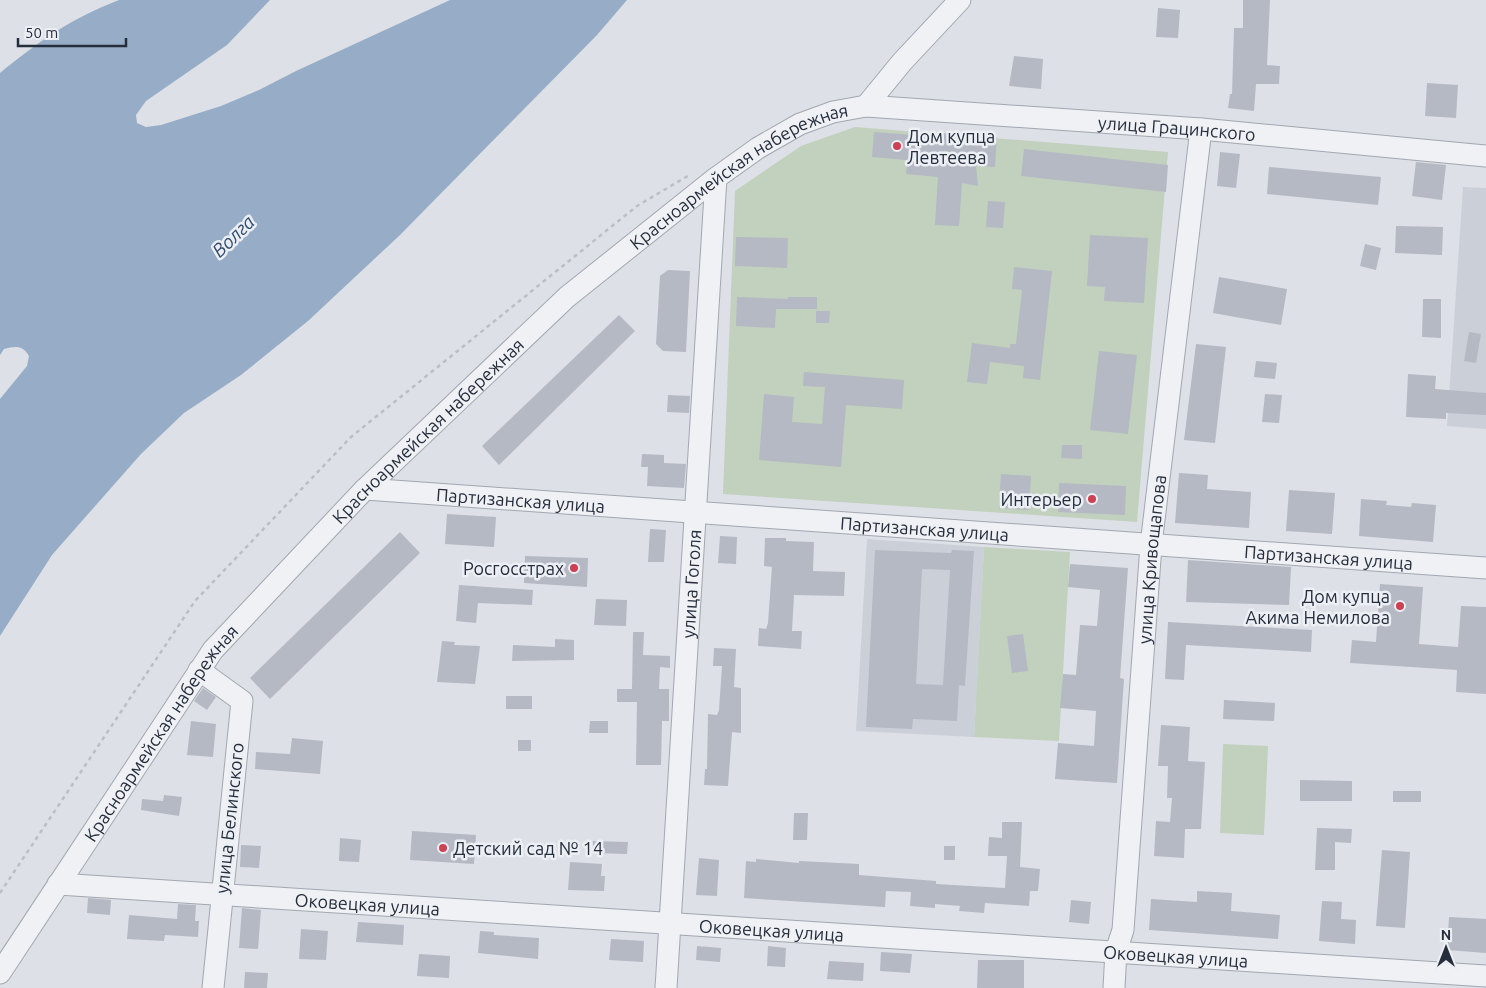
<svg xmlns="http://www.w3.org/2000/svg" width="1486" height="988" viewBox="0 0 1486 988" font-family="Ubuntu,sans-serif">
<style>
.built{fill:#cbcfd8}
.green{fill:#c2d0be}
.water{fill:#97adc7}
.building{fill:#b4b9c3;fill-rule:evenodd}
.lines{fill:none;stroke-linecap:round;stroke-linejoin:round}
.minor-casing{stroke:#a2a7b0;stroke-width:23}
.path{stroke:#bbbec5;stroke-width:2.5;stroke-dasharray:4 4;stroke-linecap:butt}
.minor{stroke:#eff1f5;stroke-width:21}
.poi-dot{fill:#cc4153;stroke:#eceff4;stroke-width:2}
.labels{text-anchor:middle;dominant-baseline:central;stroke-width:5;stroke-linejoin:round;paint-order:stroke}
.street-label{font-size:18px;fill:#262e3d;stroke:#eceff4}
.poi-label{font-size:18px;fill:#262e3d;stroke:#eceff4;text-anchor:end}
.water-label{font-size:19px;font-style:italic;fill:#314c70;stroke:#eceff4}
</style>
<rect width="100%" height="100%" fill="#dde0e6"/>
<!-- built -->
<g class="built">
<path d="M 1463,187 L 1486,188 L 1486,429 L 1447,426 Z"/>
<path d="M 867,539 L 984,547 L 974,737 L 856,731 Z"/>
</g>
<!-- green -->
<g class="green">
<path d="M 855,127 L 1168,152 L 1137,522 L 723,494 L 735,191 L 801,146 Z"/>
<path d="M 984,547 L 1070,552 L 1059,741 L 974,737 Z"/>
<path d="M 1223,744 L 1268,746 L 1264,835 L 1220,833 Z"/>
</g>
<!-- water -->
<path class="water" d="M 119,0 L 270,0 L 227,45 L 146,101 L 136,115 L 137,123 L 146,127 L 161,125 L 221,106 L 259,90 L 296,71 L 450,0 L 627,0 L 597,35 L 400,235 L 308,321 L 241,375 L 184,413 L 141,454 L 52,555 L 0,636 L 0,399 L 27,366 L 29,356 C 23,345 15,346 4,349 L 0,355 L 0,73 C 39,41 72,18 119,0 Z"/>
<!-- building -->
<g class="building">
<path d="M 1243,0 L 1270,0 L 1267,65 L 1280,66 L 1279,84 L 1256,84 L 1254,111 L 1228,108 L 1230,94 L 1232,94 L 1234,28 L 1243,28 Z"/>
<path d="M 1158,8 L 1180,10 L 1178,38 L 1156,37 Z"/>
<path d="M 1014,56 L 1043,59 L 1041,89 L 1009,86 Z"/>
<path d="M 1427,83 L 1458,85 L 1456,118 L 1425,116 Z"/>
<path d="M 874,132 L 941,137 L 941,133 L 997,137 L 995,167 L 976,166 L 978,186 L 962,183 L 959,226 L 935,225 L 938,177 L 906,174 L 907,160 L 872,157 Z"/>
<path d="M 1024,149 L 1168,165 L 1166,192 L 1021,176 Z"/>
<path d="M 1220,152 L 1240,154 L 1236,188 L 1217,186 Z"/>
<path d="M 1416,162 L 1446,165 L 1442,200 L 1412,196 Z"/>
<path d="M 1269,167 L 1381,177 L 1378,205 L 1267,194 Z"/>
<path d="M 988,201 L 1005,202 L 1003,228 L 986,227 Z"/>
<path d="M 1396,226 L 1443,227 L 1442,255 L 1395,253 Z"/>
<path d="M 1090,235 L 1148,238 L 1144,303 L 1104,301 L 1105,287 L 1087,286 Z"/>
<path d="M 736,237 L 788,238 L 787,268 L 735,266 Z"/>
<path d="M 1365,244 L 1381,248 L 1376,270 L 1360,266 Z"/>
<path d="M 1014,267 L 1052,271 L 1040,380 L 1023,378 L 1024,366 L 990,362 L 987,384 L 967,382 L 972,343 L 1010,348 L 1010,344 L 1016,344 L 1022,290 L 1012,289 Z"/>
<path d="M 668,270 L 690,271 L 686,352 L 663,351 L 656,344 L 660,276 Z"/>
<path d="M 1219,277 L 1287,289 L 1281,325 L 1213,313 Z"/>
<path d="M 737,297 L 788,299 L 788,297 L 817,297 L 817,309 L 776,309 L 775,328 L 736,326 Z"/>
<path d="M 1423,299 L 1441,299 L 1441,338 L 1422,337 Z"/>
<path d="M 816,311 L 830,311 L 829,323 L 816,323 Z"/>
<path d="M 619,315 L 635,331 L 499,465 L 482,446 Z"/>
<path d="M 1469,332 L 1481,334 L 1476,363 L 1464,361 Z"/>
<path d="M 1196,344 L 1226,347 L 1215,443 L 1184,440 Z"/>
<path d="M 1099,351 L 1137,355 L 1128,434 L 1090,430 Z"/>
<path d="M 1256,361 L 1277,363 L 1275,379 L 1254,377 Z"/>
<path d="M 804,372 L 904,380 L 902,409 L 846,405 L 841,467 L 759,460 L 764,394 L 794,397 L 792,422 L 822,424 L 825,387 L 803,386 Z"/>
<path d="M 1408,374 L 1436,376 L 1435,389 L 1486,393 L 1486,415 L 1446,413 L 1446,419 L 1406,417 Z"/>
<path d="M 1265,394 L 1282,395 L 1279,423 L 1262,422 Z"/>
<path d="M 668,395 L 690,396 L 689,413 L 667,412 Z"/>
<path d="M 1062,445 L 1082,445 L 1082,459 L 1061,458 Z"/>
<path d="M 642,454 L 664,455 L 664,463 L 686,464 L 684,488 L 647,486 L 648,467 L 641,467 Z"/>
<path d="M 1179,473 L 1208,475 L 1207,489 L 1251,492 L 1249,528 L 1175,523 Z"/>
<path d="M 1001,474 L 1031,476 L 1029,510 L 999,508 Z"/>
<path d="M 1059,483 L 1126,486 L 1125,515 L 1058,512 Z"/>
<path d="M 1289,490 L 1335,493 L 1332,534 L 1286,531 Z"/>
<path d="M 1361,499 L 1387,501 L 1386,505 L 1411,507 L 1412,503 L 1436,505 L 1433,542 L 1359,536 Z"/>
<path d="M 447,514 L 496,517 L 494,547 L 445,544 Z"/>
<path d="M 650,529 L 666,530 L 664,562 L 648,562 Z"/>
<path d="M 400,532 L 420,553 L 270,699 L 250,678 Z"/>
<path d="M 720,536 L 737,537 L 736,564 L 718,563 Z"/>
<path d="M 765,538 L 786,538 L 786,541 L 814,542 L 813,571 L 845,572 L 844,596 L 794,595 L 792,631 L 802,631 L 801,649 L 758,646 L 759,628 L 766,629 L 768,623 L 772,567 L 764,566 Z"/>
<path d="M 875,550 L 951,553 L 952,550 L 974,551 L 965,686 L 959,685 L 957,721 L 913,719 L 912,729 L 866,727 ZM 922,569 L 950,570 L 943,685 L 916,684 Z"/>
<path d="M 525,556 L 588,558 L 587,587 L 524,583 Z"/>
<path d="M 1188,560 L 1291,567 L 1289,605 L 1186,602 Z"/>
<path d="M 1070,564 L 1128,568 L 1120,678 L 1124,679 L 1117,783 L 1055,779 L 1058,743 L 1094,746 L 1096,711 L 1060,708 L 1063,674 L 1076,675 L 1080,625 L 1097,626 L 1100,590 L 1068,587 Z"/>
<path d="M 1380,584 L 1423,587 L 1419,644 L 1458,647 L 1461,606 L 1486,607 L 1486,694 L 1456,692 L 1457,670 L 1350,663 L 1352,640 L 1376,642 Z"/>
<path d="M 459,585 L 533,590 L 532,605 L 478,603 L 476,623 L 456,621 Z"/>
<path d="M 596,599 L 627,600 L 626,626 L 594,625 Z"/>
<path d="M 1168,622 L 1312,630 L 1311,652 L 1186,645 L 1184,680 L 1165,679 Z"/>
<path d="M 633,632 L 644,632 L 643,655 L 670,656 L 670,668 L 660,667 L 659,689 L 669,689 L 669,721 L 662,721 L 661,765 L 636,765 L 637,702 L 617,702 L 617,689 L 632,689 Z"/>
<path d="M 1023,634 L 1028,671 L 1012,673 L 1007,636 Z"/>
<path d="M 555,639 L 574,640 L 574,660 L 512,661 L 513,645 L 555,647 Z"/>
<path d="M 442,641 L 455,642 L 454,645 L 480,646 L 475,684 L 437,682 Z"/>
<path d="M 714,648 L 736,649 L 734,687 L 741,688 L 741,733 L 732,732 L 728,786 L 704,785 L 705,769 L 707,769 L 708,714 L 717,715 L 719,710 L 722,666 L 713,666 Z"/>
<path d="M 203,688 L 216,697 L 207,710 L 194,701 Z"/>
<rect x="506" y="696" width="26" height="13"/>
<path d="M 1224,700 L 1275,703 L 1274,721 L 1223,719 Z"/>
<path d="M 191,721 L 216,724 L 213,757 L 187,755 Z"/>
<path d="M 590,721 L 608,721 L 608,733 L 589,733 Z"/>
<path d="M 1161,725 L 1190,727 L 1188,761 L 1205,762 L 1201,829 L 1185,829 L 1184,858 L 1154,856 L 1156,821 L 1170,822 L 1172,798 L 1167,798 L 1168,766 L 1158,766 Z"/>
<path d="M 292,738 L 323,741 L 320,774 L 255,769 L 256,752 L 290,754 Z"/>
<rect x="518" y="740" width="13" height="11"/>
<path d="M 1300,780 L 1352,781 L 1352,801 L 1300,801 Z"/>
<rect x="1393" y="791" width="28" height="11"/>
<path d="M 164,795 L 182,797 L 179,816 L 141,810 L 142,799 L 163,801 Z"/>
<path d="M 794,813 L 808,813 L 807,840 L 793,840 Z"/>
<path d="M 1002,822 L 1022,822 L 1020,867 L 1040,869 L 1038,891 L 1030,891 L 1029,906 L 985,903 L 984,913 L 959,911 L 960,906 L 935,904 L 935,908 L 910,906 L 911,892 L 886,891 L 885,907 L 744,898 L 746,861 L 756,862 L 756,859 L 799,863 L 799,861 L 859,864 L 859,875 L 936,881 L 936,884 L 1005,888 L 1007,856 L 988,856 L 989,837 L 1002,838 Z"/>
<path d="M 1317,828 L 1352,829 L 1351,843 L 1335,842 L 1335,870 L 1315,870 Z"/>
<path d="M 412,831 L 476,835 L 474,864 L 410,860 Z"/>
<path d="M 340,838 L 361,840 L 359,862 L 339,861 Z"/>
<path d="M 593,841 L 628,842 L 627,854 L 593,853 Z"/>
<path d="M 241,845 L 261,846 L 259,868 L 240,867 Z"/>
<rect x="944" y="846" width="11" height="14"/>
<path d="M 1382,850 L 1410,852 L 1405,928 L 1376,926 Z"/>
<path d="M 699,858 L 719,860 L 717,896 L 696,895 Z"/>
<path d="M 570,862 L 602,864 L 601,876 L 605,876 L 604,891 L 568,890 Z"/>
<path d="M 1197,891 L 1232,893 L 1231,911 L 1280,915 L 1278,939 L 1149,930 L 1151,899 L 1197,902 Z"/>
<path d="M 88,898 L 111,900 L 110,915 L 87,913 Z"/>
<path d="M 1071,900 L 1091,902 L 1089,924 L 1069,922 Z"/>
<path d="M 1322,901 L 1342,902 L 1341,919 L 1356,920 L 1355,944 L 1319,941 Z"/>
<path d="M 178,904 L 196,905 L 195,921 L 199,921 L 198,937 L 165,935 L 164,941 L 127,939 L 129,915 L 177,919 Z"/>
<path d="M 242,908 L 261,910 L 258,949 L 239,948 Z"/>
<path d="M 1449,917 L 1486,919 L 1486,953 L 1447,950 Z"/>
<path d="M 358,922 L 404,925 L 403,945 L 356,942 Z"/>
<path d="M 301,929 L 328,931 L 326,960 L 299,959 Z"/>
<path d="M 480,931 L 494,932 L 494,935 L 539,938 L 538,959 L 478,953 Z"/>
<path d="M 611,939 L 644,941 L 643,962 L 609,960 Z"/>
<path d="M 697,946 L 721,948 L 720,962 L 696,960 Z"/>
<path d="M 768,946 L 786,948 L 785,967 L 767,966 Z"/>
<path d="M 881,952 L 912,954 L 910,973 L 880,971 Z"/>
<path d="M 419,954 L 450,956 L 449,978 L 417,976 Z"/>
<path d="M 978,960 L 1024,960 L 1024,988 L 977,988 Z"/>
<path d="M 829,961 L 864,963 L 863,981 L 827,979 Z"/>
<path d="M 245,972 L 268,973 L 267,988 L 244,988 Z"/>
</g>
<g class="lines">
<!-- minor casing -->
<g class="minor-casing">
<g id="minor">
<path d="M 866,106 L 902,62 L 960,0"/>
<path id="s1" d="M 365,489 L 1486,568"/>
<path d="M 199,670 L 242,701 L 213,988"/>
<path id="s2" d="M 58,884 L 1486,976"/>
<path id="s3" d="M 0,973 L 213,650 L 365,489 L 567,297 L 716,178 L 758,148 L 800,124 L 833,112 L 866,106 L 1201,129 L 1486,156"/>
<path id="s4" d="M 666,988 L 716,178"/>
<path id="s5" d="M 1114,988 L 1116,951 L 1123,930 L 1151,545 L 1201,129"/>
</g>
</g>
<!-- path -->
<path class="path" d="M 0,893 L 195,601 L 351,437 L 637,206 L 691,174"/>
<!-- minor -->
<use href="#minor" class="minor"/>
</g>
<!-- markers -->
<g class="poi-dot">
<circle cx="897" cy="146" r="5"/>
<circle cx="1092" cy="499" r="5"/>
<circle cx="574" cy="568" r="5"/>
<circle cx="1400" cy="606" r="5"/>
<circle cx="443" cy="848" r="5"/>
</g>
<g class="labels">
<!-- street labels -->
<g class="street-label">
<text stroke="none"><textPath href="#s3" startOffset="1558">улица Грацинского</textPath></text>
<text stroke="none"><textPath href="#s3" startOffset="1099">Красноармейская набережная</textPath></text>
<text stroke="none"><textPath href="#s3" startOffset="694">Красноармейская набережная</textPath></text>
<text stroke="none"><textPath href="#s1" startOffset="156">Партизанская улица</textPath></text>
<text stroke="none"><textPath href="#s1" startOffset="561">Партизанская улица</textPath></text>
<text stroke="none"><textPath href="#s1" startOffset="966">Партизанская улица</textPath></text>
<text stroke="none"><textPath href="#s5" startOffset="431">улица Кривощапова</textPath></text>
<text stroke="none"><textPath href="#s4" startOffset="405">улица Гоголя</textPath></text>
<text stroke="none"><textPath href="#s3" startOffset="289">Красноармейская набережная</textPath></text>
<text transform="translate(229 818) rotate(-84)">улица Белинского</text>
<text stroke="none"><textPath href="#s2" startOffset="310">Оковецкая улица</textPath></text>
<text stroke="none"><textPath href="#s2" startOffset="715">Оковецкая улица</textPath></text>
<text stroke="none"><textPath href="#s2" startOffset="1120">Оковецкая улица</textPath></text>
</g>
<!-- poi labels -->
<g class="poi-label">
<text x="907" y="136" text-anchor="start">Дом купца<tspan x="907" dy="21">Левтеева</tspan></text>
<text x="1082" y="499">Интерьер</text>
<text x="564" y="568">Росгосстрах</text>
<text x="1390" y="596">Дом купца<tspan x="1390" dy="21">Акима Немилова</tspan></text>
<text x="453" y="848" text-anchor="start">Детский сад № 14</text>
</g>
<!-- water labels -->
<g class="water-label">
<text transform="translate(233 236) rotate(-44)">Волга</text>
</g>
</g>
<!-- north arrow -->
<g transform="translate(1446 948)" stroke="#eceff4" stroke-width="4" paint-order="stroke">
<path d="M0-4L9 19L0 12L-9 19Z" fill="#262e3d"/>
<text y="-8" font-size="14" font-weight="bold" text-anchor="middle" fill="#262e3d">N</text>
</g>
<!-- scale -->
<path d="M18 38v8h108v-8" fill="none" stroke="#262e3d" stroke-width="2.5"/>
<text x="25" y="38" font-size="15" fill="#262e3d" stroke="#eceff4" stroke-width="4" paint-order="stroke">50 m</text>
</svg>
